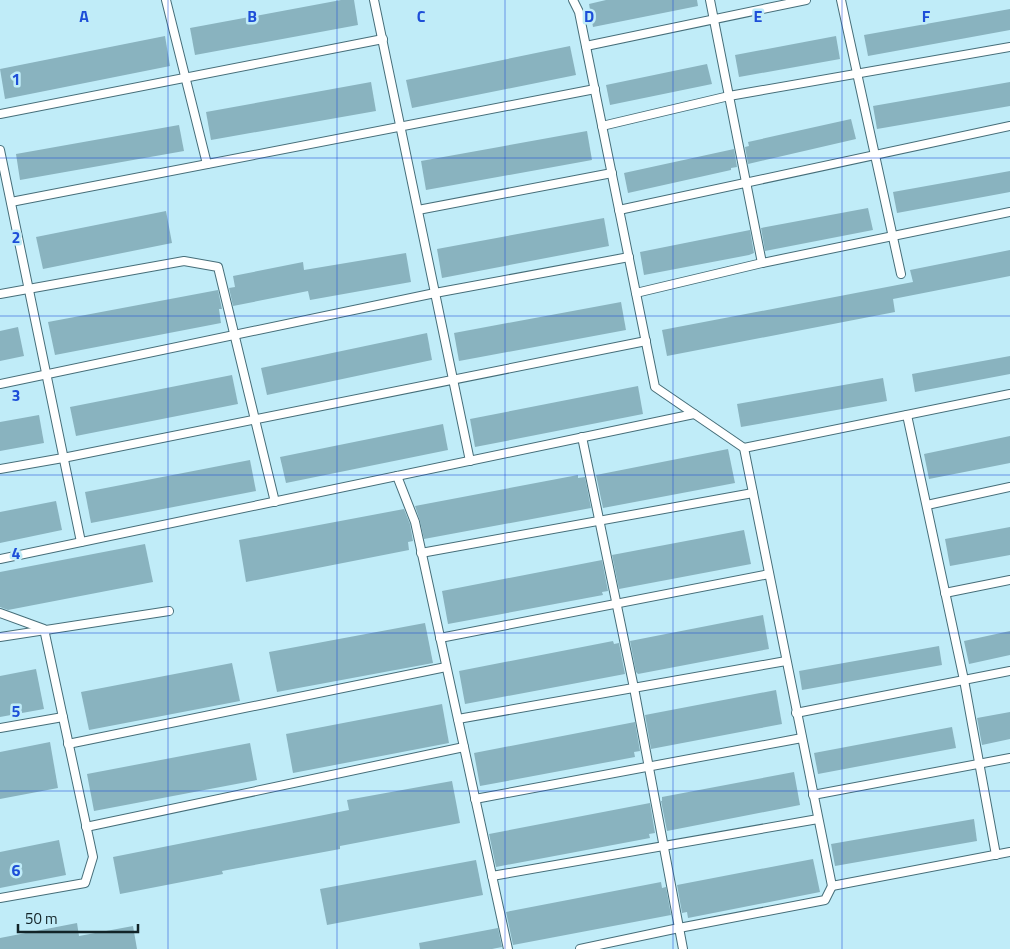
<svg xmlns="http://www.w3.org/2000/svg" width="1010" height="949" viewBox="0 0 1010 949" font-family="'Titillium Web',sans-serif">
<style>
.building{fill:#89b3bf}
.lines{fill:none;stroke-linecap:round;stroke-linejoin:round}
.lane-casing{stroke:#466e79;stroke-width:10}
.lane{stroke:#fff;stroke-width:8}
.grid{fill:none;stroke:#1d4ed8;stroke-width:1;stroke-opacity:0.55}
.grid-label{font-size:16px;text-anchor:middle;font-weight:bold;fill:#1d4ed8;stroke:#c0ecf8;stroke-width:5;stroke-linejoin:round;paint-order:stroke}
</style>
<rect width="100%" height="100%" fill="#c0ecf8"/>
<!-- building -->
<g class="building">
<path d="M 341,0 L 354,0 L 358,25 L 195,55 L 190,28 Z"/>
<path d="M 606,0 L 697,0 L 698,6 L 593,27 L 589,4 Z"/>
<path d="M 1010,9 L 1010,30 L 868,56 L 864,35 Z"/>
<path d="M 165,36 L 170,66 L 5,99 L 0,69 Z"/>
<path d="M 836,36 L 840,59 L 739,77 L 735,55 Z"/>
<path d="M 570,46 L 576,75 L 412,108 L 406,80 Z"/>
<path d="M 707,64 L 712,84 L 610,105 L 606,85 Z"/>
<path d="M 371,82 L 376,111 L 211,140 L 206,112 Z"/>
<path d="M 1010,82 L 1010,106 L 877,129 L 873,106 Z"/>
<path d="M 851,119 L 856,139 L 748,164 L 745,147 L 749,146 L 748,142 Z"/>
<path d="M 179,125 L 184,151 L 20,180 L 16,154 Z"/>
<path d="M 587,131 L 592,160 L 426,190 L 421,161 Z"/>
<path d="M 734,149 L 737,167 L 731,168 L 731,170 L 628,193 L 624,173 Z"/>
<path d="M 1010,171 L 1010,192 L 897,213 L 893,192 Z"/>
<path d="M 868,208 L 873,230 L 765,251 L 761,228 Z"/>
<path d="M 166,211 L 172,243 L 43,269 L 36,237 Z"/>
<path d="M 604,218 L 609,246 L 442,278 L 437,249 Z"/>
<path d="M 750,230 L 754,253 L 749,255 L 644,275 L 640,252 Z"/>
<path d="M 1010,250 L 1010,276 L 893,299 L 895,312 L 667,356 L 662,330 L 913,282 L 910,270 Z"/>
<path d="M 406,253 L 411,282 L 310,300 L 308,291 L 233,306 L 229,288 L 235,287 L 233,276 L 303,262 L 304,270 Z"/>
<path d="M 218,290 L 222,309 L 219,309 L 221,323 L 55,355 L 48,322 Z"/>
<path d="M 621,302 L 626,330 L 459,361 L 454,333 Z"/>
<path d="M 18,327 L 24,356 L 0,361 L 0,331 Z"/>
<path d="M 427,333 L 432,360 L 267,395 L 261,368 Z"/>
<path d="M 1010,356 L 1010,374 L 915,392 L 912,374 Z"/>
<path d="M 232,375 L 238,404 L 76,436 L 70,407 Z"/>
<path d="M 883,378 L 887,401 L 741,427 L 737,404 Z"/>
<path d="M 638,386 L 643,414 L 475,447 L 470,419 Z"/>
<path d="M 39,415 L 44,443 L 0,451 L 0,422 Z"/>
<path d="M 443,424 L 448,450 L 286,483 L 280,457 Z"/>
<path d="M 1010,436 L 1010,463 L 929,479 L 924,454 Z"/>
<path d="M 728,449 L 735,483 L 603,508 L 596,475 Z"/>
<path d="M 250,460 L 256,491 L 91,523 L 85,492 Z"/>
<path d="M 578,475 L 578,478 L 585,477 L 591,508 L 424,539 L 420,521 L 415,506 Z"/>
<path d="M 56,501 L 62,530 L 0,543 L 0,512 Z"/>
<path d="M 404,509 L 410,524 L 413,541 L 408,542 L 409,550 L 246,582 L 239,540 Z"/>
<path d="M 1010,527 L 1010,555 L 950,566 L 945,539 Z"/>
<path d="M 744,530 L 751,564 L 619,589 L 612,555 Z"/>
<path d="M 145,544 L 153,582 L 8,610 L 0,607 L 0,572 Z"/>
<path d="M 602,560 L 608,591 L 602,592 L 603,595 L 448,624 L 442,591 Z"/>
<path d="M 763,615 L 769,649 L 638,674 L 636,672 L 630,641 Z"/>
<path d="M 425,623 L 433,663 L 277,692 L 269,652 Z"/>
<path d="M 1010,631 L 1010,655 L 969,664 L 964,641 Z"/>
<path d="M 613,641 L 614,644 L 619,643 L 625,674 L 465,704 L 459,671 Z"/>
<path d="M 939,646 L 942,665 L 802,690 L 799,671 Z"/>
<path d="M 232,663 L 240,701 L 89,730 L 81,692 Z"/>
<path d="M 36,669 L 44,709 L 0,717 L 0,676 Z"/>
<path d="M 776,690 L 782,724 L 651,749 L 645,715 Z"/>
<path d="M 442,704 L 449,743 L 293,773 L 286,734 Z"/>
<path d="M 1010,712 L 1010,739 L 982,745 L 977,718 Z"/>
<path d="M 635,722 L 640,751 L 634,752 L 635,757 L 480,786 L 474,753 Z"/>
<path d="M 952,727 L 956,748 L 818,774 L 814,753 Z"/>
<path d="M 50,742 L 58,788 L 0,799 L 0,752 Z"/>
<path d="M 250,743 L 257,780 L 94,811 L 87,774 Z"/>
<path d="M 794,772 L 800,805 L 667,831 L 661,801 L 662,801 L 662,797 Z"/>
<path d="M 452,781 L 460,823 L 340,846 L 340,849 L 222,871 L 223,874 L 120,894 L 113,857 L 349,810 L 347,800 Z"/>
<path d="M 650,803 L 655,833 L 649,834 L 650,838 L 496,867 L 489,834 Z"/>
<path d="M 974,819 L 977,841 L 835,866 L 831,844 Z"/>
<path d="M 59,840 L 66,875 L 0,888 L 0,852 Z"/>
<path d="M 813,859 L 820,892 L 688,918 L 687,912 L 682,913 L 677,885 Z"/>
<path d="M 476,860 L 483,895 L 327,925 L 320,889 Z"/>
<path d="M 661,882 L 662,888 L 666,887 L 671,915 L 513,945 L 506,912 Z"/>
<path d="M 77,923 L 79,936 L 133,926 L 137,949 L 0,949 L 0,938 Z"/>
<path d="M 498,928 L 502,947 L 492,949 L 420,949 L 419,943 Z"/>
</g>
<g class="lines">
<!-- lane casing -->
<g class="lane-casing">
<g id="lane">
<path d="M 166,0 L 207,164"/>
<path d="M 374,0 L 470,461"/>
<path d="M 573,0 L 579,12 L 655,387 L 744,448 L 832,886 L 1010,852"/>
<path d="M 710,0 L 762,263"/>
<path d="M 841,0 L 901,274"/>
<path d="M 586,46 L 806,0"/>
<path d="M 0,114 L 383,39"/>
<path d="M 602,126 L 729,96 L 1010,47"/>
<path d="M 0,150 L 81,542"/>
<path d="M 11,202 L 595,89"/>
<path d="M 418,210 L 612,173"/>
<path d="M 619,210 L 1010,126"/>
<path d="M 636,293 L 762,263 L 1010,212"/>
<path d="M 0,294 L 184,261 L 218,267 L 275,502"/>
<path d="M 0,384 L 435,293 L 629,257"/>
<path d="M 907,415 L 964,680 L 996,855"/>
<path d="M 582,437 L 634,688 L 683,949"/>
<path d="M 744,448 L 1010,394"/>
<path d="M 0,469 L 63,458 L 646,341"/>
<path d="M 397,476 L 415,522 L 508,949"/>
<path d="M 927,505 L 1010,487"/>
<path d="M 421,553 L 753,493"/>
<path d="M 0,559 L 694,414"/>
<path d="M 945,593 L 1010,580"/>
<path d="M 0,613 L 44,629 L 93,857 L 85,883 L 0,898"/>
<path d="M 0,637 L 169,611"/>
<path d="M 440,638 L 769,574"/>
<path d="M 796,713 L 1010,671"/>
<path d="M 458,719 L 786,661"/>
<path d="M 0,728 L 63,717"/>
<path d="M 68,744 L 446,667"/>
<path d="M 813,795 L 1010,758"/>
<path d="M 475,799 L 802,738"/>
<path d="M 86,827 L 464,747"/>
<path d="M 492,876 L 818,819"/>
<path d="M 580,949 L 679,928 L 825,900 L 832,886"/>
</g>
</g>
<!-- lane -->
<use href="#lane" class="lane"/>
</g>
<!-- grid -->
<path class="grid" d="M 168,0 L 168,949M 337,0 L 337,949M 505,0 L 505,949M 673,0 L 673,949M 842,0 L 842,949M 0,158 L 1010,158M 0,316 L 1010,316M 0,475 L 1010,475M 0,633 L 1010,633M 0,791 L 1010,791"/>
<g class="grid-label">
<text x="84" y="22">A</text>
<text x="252" y="22">B</text>
<text x="421" y="22">C</text>
<text x="589" y="22">D</text>
<text x="758" y="22">E</text>
<text x="926" y="22">F</text>
<text x="16" y="85">1</text>
<text x="16" y="243">2</text>
<text x="16" y="401">3</text>
<text x="16" y="559">4</text>
<text x="16" y="717">5</text>
<text x="16" y="876">6</text>
</g>
<!-- scale -->
<path d="M18 924v8h120v-8" fill="none" stroke="#122327" stroke-width="2.5"/>
<text x="25" y="924" font-size="15" fill="#122327" stroke="#c0ecf8" stroke-width="4" paint-order="stroke">50 m</text>
</svg>
